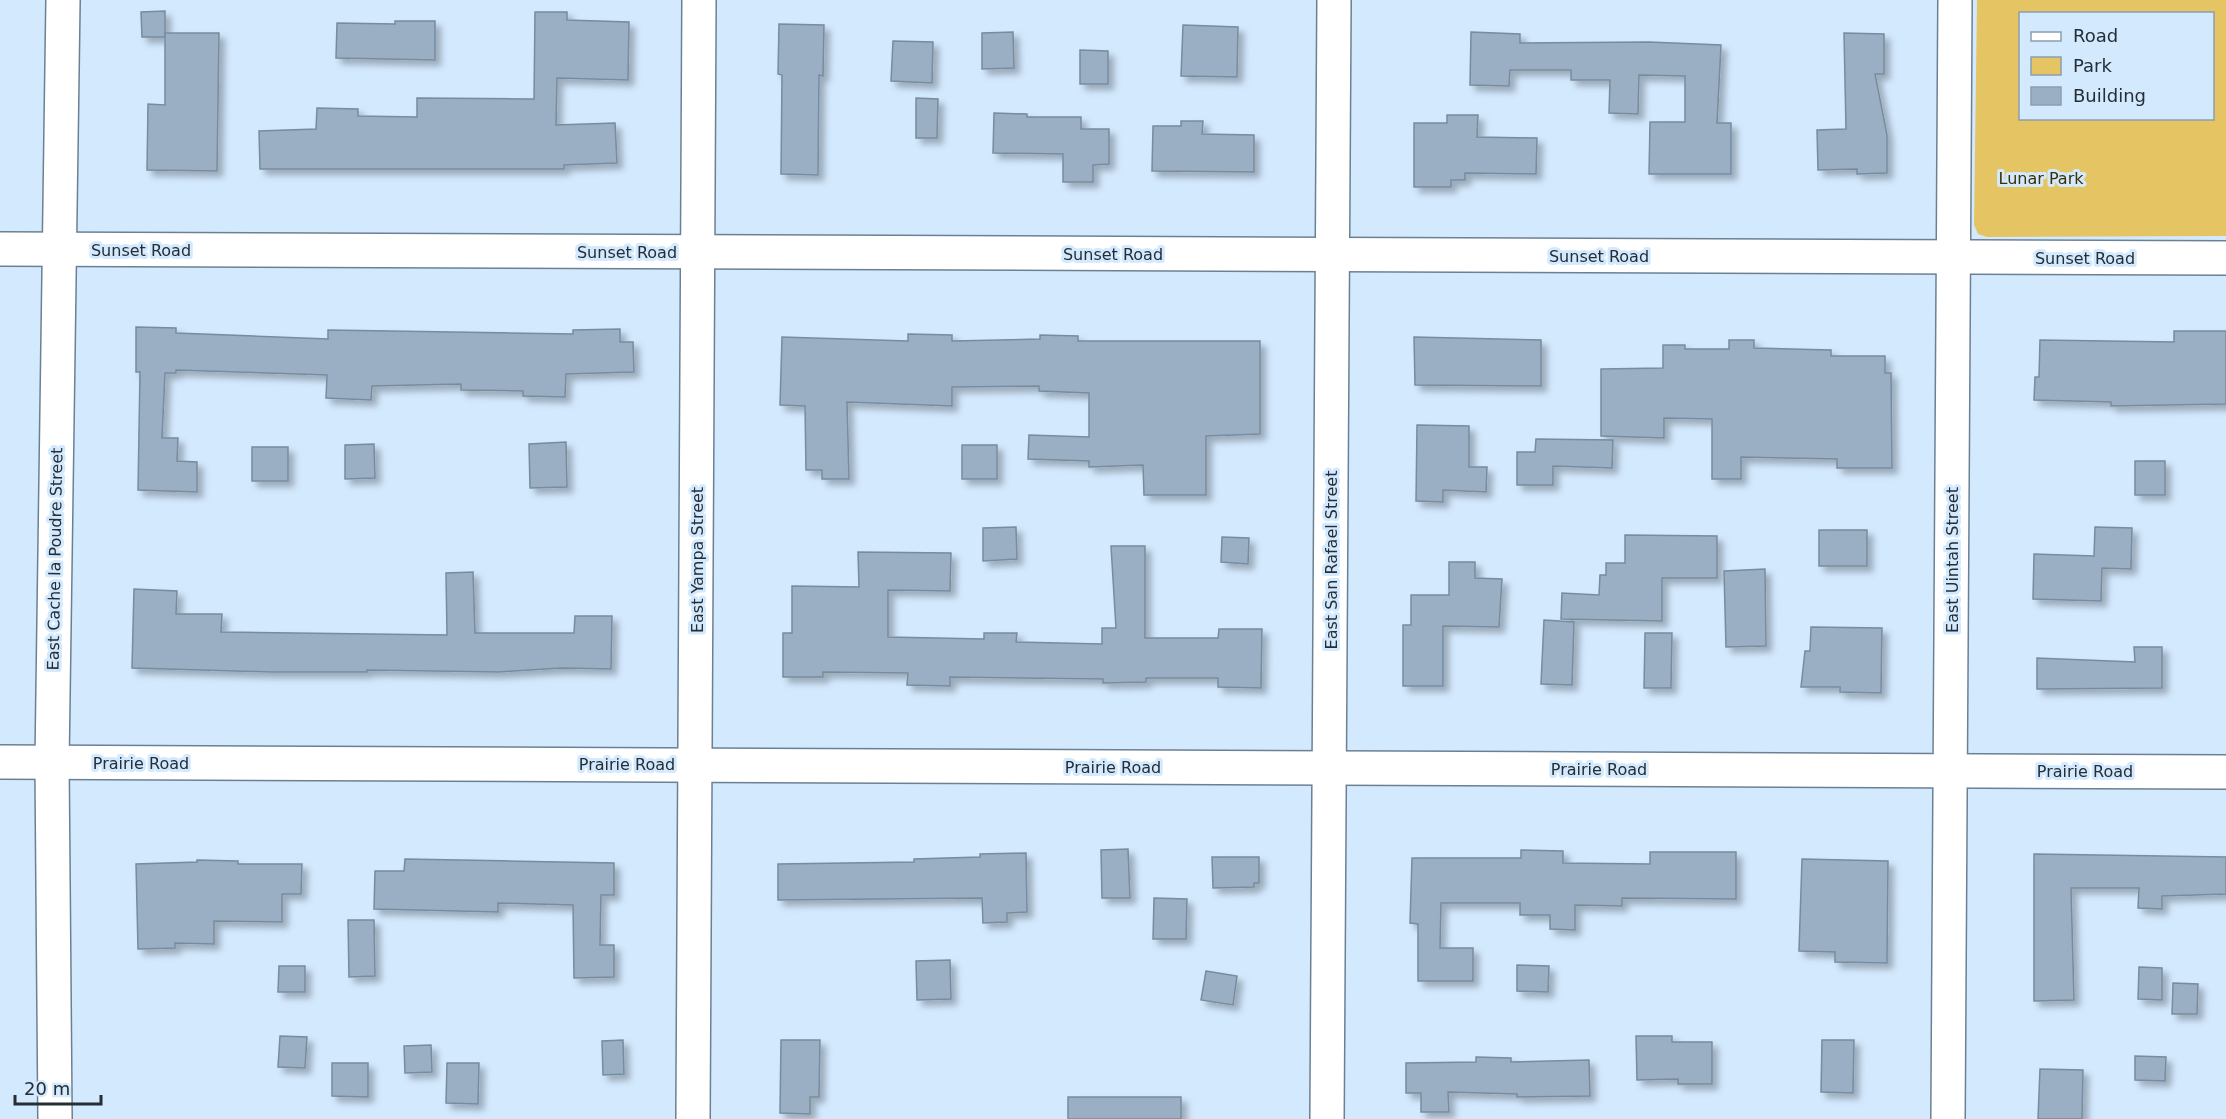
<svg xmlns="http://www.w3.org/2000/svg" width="2226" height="1119" viewBox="0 0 2226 1119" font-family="'DejaVu Sans',sans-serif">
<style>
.green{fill:#e5c464;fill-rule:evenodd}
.building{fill:#9aafc3;stroke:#778c9f;stroke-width:1.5;filter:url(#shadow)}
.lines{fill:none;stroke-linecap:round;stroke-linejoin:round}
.minor-casing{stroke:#6c8093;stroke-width:36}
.tertiary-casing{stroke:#6c8093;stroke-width:36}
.secondary-casing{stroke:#6c8093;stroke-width:36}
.minor{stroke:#fff;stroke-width:33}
.tertiary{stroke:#fff;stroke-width:33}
.secondary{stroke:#fff;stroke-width:33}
.labels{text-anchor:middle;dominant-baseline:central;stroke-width:6;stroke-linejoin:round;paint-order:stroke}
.park-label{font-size:16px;fill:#3c2f02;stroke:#d3e9fe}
.street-label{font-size:16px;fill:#252e36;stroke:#d3e9fe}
</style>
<defs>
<filter id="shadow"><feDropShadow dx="5.5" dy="5.5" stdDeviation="3" flood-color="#0004"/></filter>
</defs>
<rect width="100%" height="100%" fill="#d3e9fe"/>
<!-- green -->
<path class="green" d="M 1977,0 L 2226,0 L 2226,236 L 1987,237 L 1978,234 L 1974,225 ZM 2020,14 L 2212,14 L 2212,118 L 2020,118 Z"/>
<!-- building -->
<g class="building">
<path d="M 165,11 L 165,37 L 142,37 L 141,12 Z"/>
<path d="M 535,12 L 567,12 L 567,20 L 629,22 L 628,80 L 557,78 L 556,125 L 615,123 L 617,163 L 564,165 L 564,169 L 260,169 L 259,131 L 316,129 L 317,108 L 358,109 L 358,116 L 417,117 L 417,98 L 534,99 Z"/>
<path d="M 395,21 L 435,21 L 435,60 L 336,58 L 337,23 L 395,24 Z"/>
<path d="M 779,24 L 824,25 L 823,76 L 819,75 L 818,175 L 781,174 L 782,75 L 778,74 Z"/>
<path d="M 1183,25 L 1238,27 L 1237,77 L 1181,76 Z"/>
<path d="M 1013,32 L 1014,68 L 982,69 L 982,33 Z"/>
<path d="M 1471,32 L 1520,34 L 1520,43 L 1649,42 L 1721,45 L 1717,123 L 1731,123 L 1731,174 L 1649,174 L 1650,122 L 1685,122 L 1685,76 L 1639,75 L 1638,114 L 1609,113 L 1610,80 L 1571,80 L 1571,70 L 1510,70 L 1509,86 L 1470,85 Z"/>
<path d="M 165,33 L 219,33 L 217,171 L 147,170 L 148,104 L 165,105 Z"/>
<path d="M 1844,33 L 1884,34 L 1884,74 L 1875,74 L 1887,135 L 1887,173 L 1857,174 L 1857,169 L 1818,170 L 1817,130 L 1846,129 Z"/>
<path d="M 893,41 L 933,42 L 932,83 L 891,81 Z"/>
<path d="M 1080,50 L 1108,51 L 1108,84 L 1080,84 Z"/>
<path d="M 916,98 L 938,99 L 937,138 L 916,138 Z"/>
<path d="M 994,113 L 1027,114 L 1027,117 L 1081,117 L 1081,129 L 1109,129 L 1109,164 L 1093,165 L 1093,182 L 1063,182 L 1063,154 L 993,153 Z"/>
<path d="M 1447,115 L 1478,115 L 1477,137 L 1537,138 L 1536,174 L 1465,173 L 1465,180 L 1451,180 L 1451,187 L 1414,187 L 1414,123 L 1447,123 Z"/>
<path d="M 1181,121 L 1203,121 L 1202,134 L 1254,135 L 1254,172 L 1152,171 L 1153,126 L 1181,126 Z"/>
<path d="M 136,327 L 176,328 L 176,333 L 328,339 L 328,330 L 573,334 L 573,330 L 620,329 L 620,342 L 633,342 L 634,372 L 566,374 L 565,397 L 523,396 L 523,391 L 461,390 L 461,384 L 372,386 L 371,400 L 326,398 L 327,375 L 176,370 L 176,373 L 165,373 L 162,438 L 178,438 L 177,461 L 197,462 L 197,492 L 138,490 L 140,372 L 136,372 Z"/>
<path d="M 2174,331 L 2226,331 L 2226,404 L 2111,406 L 2111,402 L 2034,400 L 2035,377 L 2039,377 L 2040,340 L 2174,342 Z"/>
<path d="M 908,334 L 952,335 L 952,341 L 1040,339 L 1040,335 L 1078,336 L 1078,341 L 1260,341 L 1260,434 L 1206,436 L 1206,495 L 1144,495 L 1143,465 L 1089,467 L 1089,461 L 1028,459 L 1029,435 L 1089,437 L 1089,393 L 1039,391 L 1039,386 L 952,387 L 952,406 L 847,402 L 849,479 L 822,479 L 822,470 L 806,470 L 805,406 L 780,405 L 782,337 L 908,341 Z"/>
<path d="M 1414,337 L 1541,340 L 1541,386 L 1415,385 Z"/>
<path d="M 1729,340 L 1754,340 L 1754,348 L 1831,350 L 1831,356 L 1885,356 L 1885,373 L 1891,373 L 1892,468 L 1837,468 L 1837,459 L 1741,457 L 1741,479 L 1712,479 L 1712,419 L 1664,418 L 1664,438 L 1601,436 L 1601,369 L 1663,368 L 1663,345 L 1685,345 L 1685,349 L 1729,349 Z"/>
<path d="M 1417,425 L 1469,426 L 1469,467 L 1487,467 L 1486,492 L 1443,490 L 1443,502 L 1416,501 Z"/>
<path d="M 1536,439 L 1613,440 L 1612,468 L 1553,466 L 1553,485 L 1517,485 L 1517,452 L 1535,452 Z"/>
<path d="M 566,442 L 567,487 L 530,488 L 529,444 Z"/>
<path d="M 374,444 L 375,478 L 345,479 L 345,445 Z"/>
<rect x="962" y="445" width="35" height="34"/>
<rect x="252" y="447" width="36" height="34"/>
<rect x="2135" y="461" width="30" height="34"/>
<path d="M 1016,527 L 1017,559 L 983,561 L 983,528 Z"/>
<path d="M 2095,527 L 2132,528 L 2131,569 L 2102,568 L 2101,601 L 2033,599 L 2034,554 L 2094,556 Z"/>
<rect x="1819" y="530" width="48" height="36"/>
<path d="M 1625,535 L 1717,536 L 1717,578 L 1662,578 L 1662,621 L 1561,619 L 1562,593 L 1599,595 L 1600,575 L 1606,575 L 1606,563 L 1625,563 Z"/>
<path d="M 1222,537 L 1249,538 L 1248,564 L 1221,562 Z"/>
<path d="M 1111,546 L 1145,546 L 1145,638 L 1218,638 L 1219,629 L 1262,629 L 1261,688 L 1218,687 L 1218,678 L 1146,678 L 1146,682 L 1103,683 L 1103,679 L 950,677 L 950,686 L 907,685 L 908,673 L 823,672 L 823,677 L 783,677 L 783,633 L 792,633 L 792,586 L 859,587 L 858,552 L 951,553 L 950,591 L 888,590 L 888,637 L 984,639 L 984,633 L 1017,633 L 1016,642 L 1102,644 L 1102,628 L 1116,628 Z"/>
<path d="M 1449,562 L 1475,562 L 1475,578 L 1502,579 L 1499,627 L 1443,626 L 1443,686 L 1403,686 L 1403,625 L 1411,625 L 1411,595 L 1449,595 Z"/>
<path d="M 1765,569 L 1766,646 L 1726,647 L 1724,571 Z"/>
<path d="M 473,572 L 475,633 L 574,633 L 575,616 L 612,616 L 611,669 L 562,668 L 498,672 L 367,670 L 367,672 L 273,672 L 132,668 L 134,589 L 177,591 L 176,614 L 222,614 L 221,632 L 447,635 L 446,573 Z"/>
<path d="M 1544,620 L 1574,622 L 1572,685 L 1541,684 Z"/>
<path d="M 1811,627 L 1882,628 L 1881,693 L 1840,692 L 1840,687 L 1801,687 L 1805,651 L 1810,651 Z"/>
<path d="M 1645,633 L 1672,633 L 1671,688 L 1644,688 Z"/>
<path d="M 2134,647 L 2162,647 L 2162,688 L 2037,689 L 2037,658 L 2135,662 Z"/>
<path d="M 1128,849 L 1130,898 L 1102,898 L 1101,850 Z"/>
<path d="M 1521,850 L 1563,851 L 1563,863 L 1650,864 L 1650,852 L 1736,852 L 1736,899 L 1622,898 L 1622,906 L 1575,905 L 1575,930 L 1550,929 L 1550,915 L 1520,915 L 1520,903 L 1441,903 L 1440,948 L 1473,948 L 1473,981 L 1418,981 L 1418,924 L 1410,923 L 1412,858 L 1521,858 Z"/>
<path d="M 1026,853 L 1027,912 L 1007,913 L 1007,922 L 983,923 L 982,898 L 778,900 L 778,864 L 914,862 L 914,859 L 980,857 L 980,854 Z"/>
<path d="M 2034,854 L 2226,857 L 2226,894 L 2162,896 L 2162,909 L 2138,908 L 2139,888 L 2071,888 L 2074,1000 L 2034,1001 Z"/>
<path d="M 1212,857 L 1259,857 L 1259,883 L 1254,883 L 1254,887 L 1213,888 Z"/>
<path d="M 405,859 L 614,863 L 614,895 L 601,895 L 600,945 L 614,945 L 614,977 L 574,978 L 573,905 L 498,903 L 498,912 L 374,909 L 375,871 L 404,871 Z"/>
<path d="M 1802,859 L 1888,861 L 1887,963 L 1835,962 L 1835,952 L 1799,951 Z"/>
<path d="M 197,860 L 238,861 L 238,864 L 302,864 L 301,894 L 282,894 L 282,922 L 214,921 L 214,944 L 175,943 L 175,948 L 138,949 L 136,864 L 197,862 Z"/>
<path d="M 1154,898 L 1187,899 L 1186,939 L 1153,939 Z"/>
<path d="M 348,920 L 374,920 L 375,976 L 349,977 Z"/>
<path d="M 950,960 L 951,999 L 917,1000 L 916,961 Z"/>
<path d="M 1517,965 L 1549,966 L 1548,992 L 1517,991 Z"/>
<path d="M 279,966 L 305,966 L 305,992 L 278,992 Z"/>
<path d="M 2139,967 L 2162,968 L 2162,1000 L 2138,999 Z"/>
<path d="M 1206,971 L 1237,976 L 1233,1005 L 1201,1000 Z"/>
<path d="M 2173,983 L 2198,984 L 2197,1014 L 2172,1014 Z"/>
<path d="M 280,1036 L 307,1037 L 305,1068 L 278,1067 Z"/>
<path d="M 1636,1036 L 1672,1036 L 1672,1042 L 1712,1042 L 1712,1084 L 1678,1084 L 1678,1079 L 1637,1080 Z"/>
<path d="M 623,1040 L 624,1074 L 603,1075 L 602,1041 Z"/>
<path d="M 781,1040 L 820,1040 L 819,1097 L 810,1097 L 810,1114 L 780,1113 Z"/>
<path d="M 1822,1040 L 1854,1040 L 1853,1093 L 1821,1092 Z"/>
<path d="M 431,1045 L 432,1072 L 405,1073 L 404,1046 Z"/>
<path d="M 2135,1056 L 2166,1057 L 2165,1081 L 2135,1080 Z"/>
<path d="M 1476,1057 L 1511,1058 L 1511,1062 L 1589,1060 L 1590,1096 L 1517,1097 L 1517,1094 L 1448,1092 L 1449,1112 L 1421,1112 L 1421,1093 L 1406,1093 L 1406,1063 L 1476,1062 Z"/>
<path d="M 332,1063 L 368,1063 L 368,1097 L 332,1096 Z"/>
<path d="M 447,1063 L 479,1063 L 478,1104 L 446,1103 Z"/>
<path d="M 2040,1069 L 2083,1070 L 2082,1119 L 2038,1119 Z"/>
<rect x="1068" y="1097" width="113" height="22"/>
</g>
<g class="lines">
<!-- minor casing -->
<g class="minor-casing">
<g id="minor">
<path d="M 0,249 L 2226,258"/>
<path d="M 693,1119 L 699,0"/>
<path d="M 1327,1119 L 1334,0"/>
</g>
</g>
<!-- tertiary casing -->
<g class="tertiary-casing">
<g id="tertiary">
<path d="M 0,762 L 2226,772"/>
<path d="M 55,1119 L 52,763 L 63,0"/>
</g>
</g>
<!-- secondary casing -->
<g class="secondary-casing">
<path id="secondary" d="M 1948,1119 L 1955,0"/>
</g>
<!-- minor -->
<use href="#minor" class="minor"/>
<!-- tertiary -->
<use href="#tertiary" class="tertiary"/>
<!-- secondary -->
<use href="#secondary" class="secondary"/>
</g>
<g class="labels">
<!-- park labels -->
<g class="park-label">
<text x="2041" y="178">Lunar Park</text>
</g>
<!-- street labels -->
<g class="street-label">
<text x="141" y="250">Sunset Road</text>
<text x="627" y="252">Sunset Road</text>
<text x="1113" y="254">Sunset Road</text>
<text x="1599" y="256">Sunset Road</text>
<text x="2085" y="258">Sunset Road</text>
<text transform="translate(55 559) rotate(-89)">East Cache la Poudre Street</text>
<text transform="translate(697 560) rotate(-90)">East Yampa Street</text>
<text transform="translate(1331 560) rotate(-90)">East San Rafael Street</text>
<text transform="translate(1952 560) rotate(-90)">East Uintah Street</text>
<text x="141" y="763">Prairie Road</text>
<text x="627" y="764">Prairie Road</text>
<text x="1113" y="767">Prairie Road</text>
<text x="1599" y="769">Prairie Road</text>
<text x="2085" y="771">Prairie Road</text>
</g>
</g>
<!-- legend -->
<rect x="2019" y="12" width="195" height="108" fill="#d3e9fe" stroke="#8d9eae" stroke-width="1.5"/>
<rect x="2031" y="32" width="30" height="9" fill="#ffffff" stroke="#8d9eae" stroke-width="1.5"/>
<text x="2073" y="42" font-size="18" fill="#252e36">Road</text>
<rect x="2031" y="57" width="30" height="18" fill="#e5c464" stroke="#8d9eae" stroke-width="1.5"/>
<text x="2073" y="72" font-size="18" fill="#252e36">Park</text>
<rect x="2031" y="87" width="30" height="18" fill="#9aafc3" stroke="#8d9eae" stroke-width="1.5"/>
<text x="2073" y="102" font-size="18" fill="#252e36">Building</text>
<!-- scale -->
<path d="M15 1095v9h86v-9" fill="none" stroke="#252e36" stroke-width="3"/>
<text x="24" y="1095" font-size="18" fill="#252e36" stroke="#d3e9fe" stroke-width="4.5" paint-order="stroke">20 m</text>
</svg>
